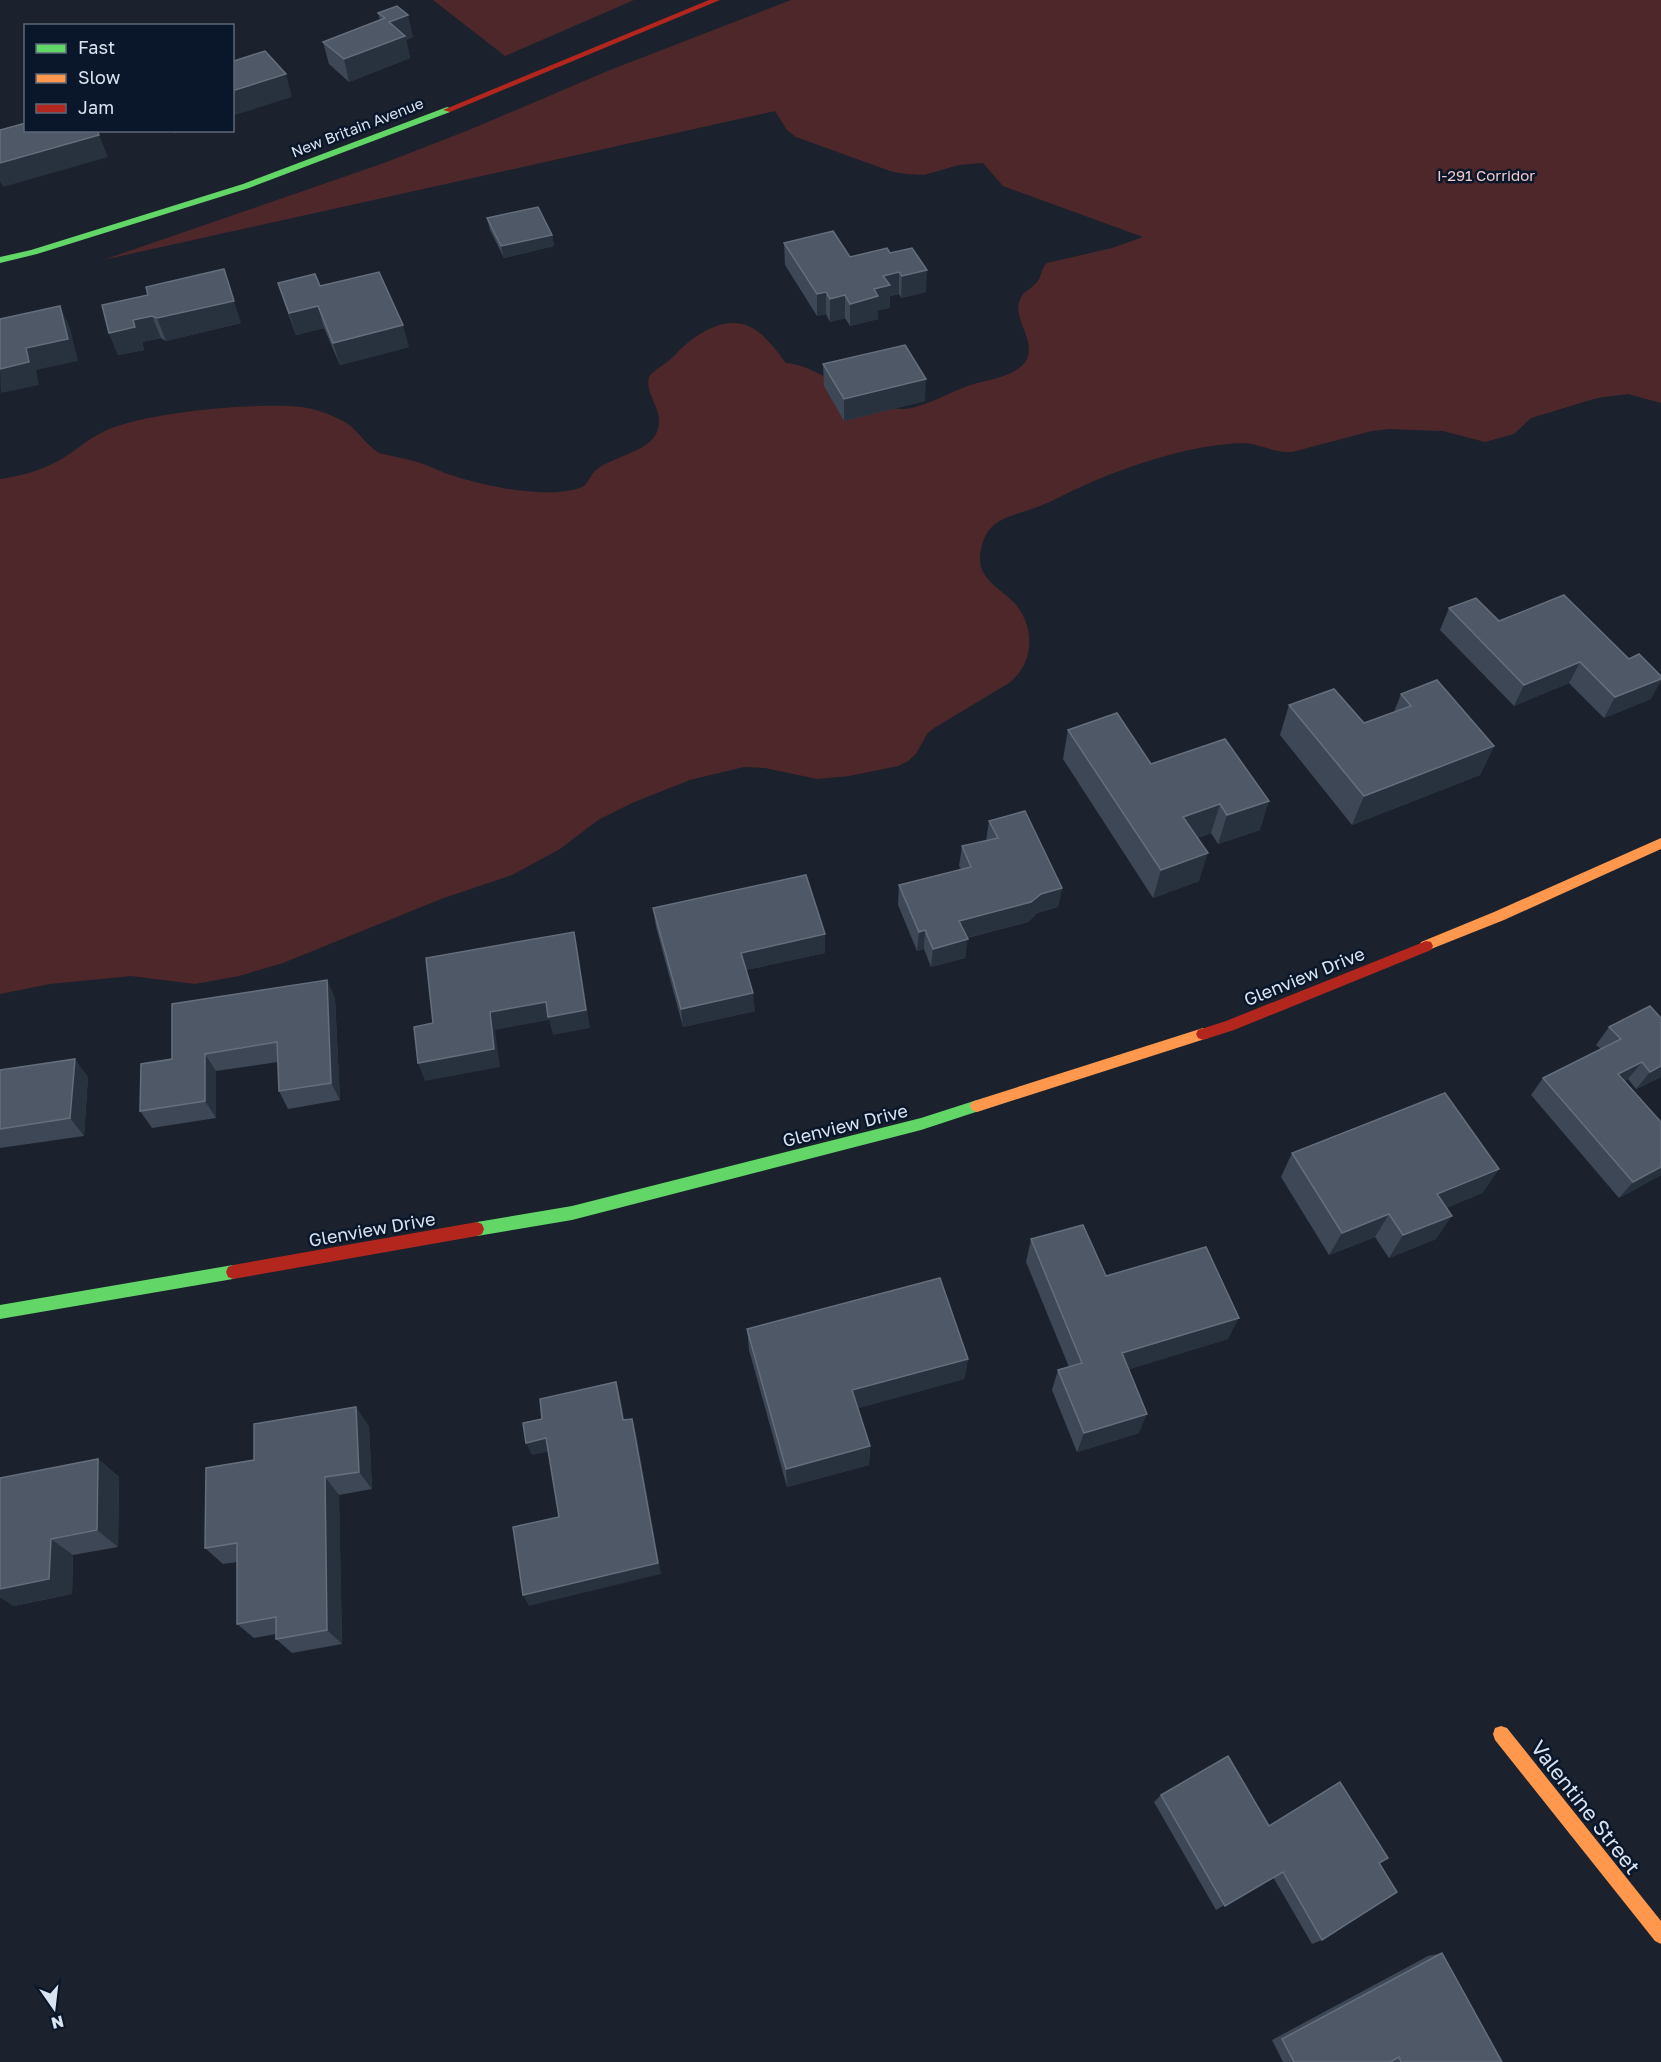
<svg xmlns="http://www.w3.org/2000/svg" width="1661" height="2062" viewBox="0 0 1661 2062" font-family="'Golos Text',sans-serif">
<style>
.green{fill:#4e272a}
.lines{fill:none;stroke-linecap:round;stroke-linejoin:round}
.fast{fill:#63d668;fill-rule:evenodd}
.slow{fill:#ff974d;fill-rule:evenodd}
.jam{fill:#b3261e;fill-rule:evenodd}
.wall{fill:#3d4756}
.shaded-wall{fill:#28313e}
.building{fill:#4e5866;stroke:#646e7c;stroke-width:1.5}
.labels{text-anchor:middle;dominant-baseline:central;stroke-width:5;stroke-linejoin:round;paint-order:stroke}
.far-street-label{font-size:15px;fill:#dae4f1;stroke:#0a172b}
.far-park-label{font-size:15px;fill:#f6cac9;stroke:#0a172b}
.street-label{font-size:18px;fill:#dae4f1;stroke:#0a172b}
.near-street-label{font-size:21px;fill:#dae4f1;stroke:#0a172b}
</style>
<rect width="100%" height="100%" fill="#1b222d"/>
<!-- green -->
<g class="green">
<path d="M 433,0 L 634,0 L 505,56 Z"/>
<path d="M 791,0 L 1661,0 L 1661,403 L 1628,394 L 1597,398 L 1531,418 L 1514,434 L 1485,442 L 1443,431 L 1389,429 L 1372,431 L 1292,452 C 1278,453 1266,447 1252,444 C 1240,442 1223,444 1211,446 C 1171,452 1123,468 1085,485 C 1070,491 1056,500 1040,506 C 1026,512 1006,515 994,525 C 985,532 980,547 980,558 C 979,581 1005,591 1017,606 C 1036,631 1033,664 1009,683 L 934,728 L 927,734 L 916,754 L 908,761 L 898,766 L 849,776 L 817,779 L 765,768 L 744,767 L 690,780 L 632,803 L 598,820 L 560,849 L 512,875 L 441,899 L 283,963 L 239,976 L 195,984 L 131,976 L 50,984 L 0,994 L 0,479 C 22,476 46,469 65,457 C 79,448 91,437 107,430 C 149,412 257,402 302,407 C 316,409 329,414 341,420 C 357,427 364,444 379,453 C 390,456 403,458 414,461 C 429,465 442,473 457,477 C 490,487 547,499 580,488 C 588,485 589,477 595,471 C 600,466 607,463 614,460 C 629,453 653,447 658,429 C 664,410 644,394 649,377 C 656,368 666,364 674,356 C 689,339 718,318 742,324 C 761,328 775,349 786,363 C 823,366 866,410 904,409 C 924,408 955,389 977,383 C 993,379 1023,374 1028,356 C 1034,335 1008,314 1023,294 C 1027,290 1033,287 1037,282 C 1042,276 1041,268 1047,263 L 1112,248 L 1143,237 L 1003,186 L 983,163 L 959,165 L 924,175 L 907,174 L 893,172 L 796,137 L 787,130 L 775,111 L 103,260 L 384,163 L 469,130 L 610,70 Z"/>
</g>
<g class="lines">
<!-- fast -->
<g class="fast">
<path d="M 447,107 L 450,108 L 450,112 L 249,188 L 37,254 L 0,263 L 0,257 L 31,250 L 243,184 Z"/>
<path d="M 977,1100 L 982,1102 L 984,1106 L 982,1110 L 921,1130 L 572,1220 L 477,1236 L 472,1234 L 470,1229 L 472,1224 L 477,1222 L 572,1206 L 921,1118 Z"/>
<path d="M 233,1265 L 238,1267 L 240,1272 L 238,1277 L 233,1279 L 0,1319 L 0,1305 Z"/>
</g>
<!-- slow -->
<g class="slow">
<path d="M 1661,838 L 1661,849 L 1504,920 L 1426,951 L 1421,950 L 1419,946 L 1421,942 L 1494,912 Z"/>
<path d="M 1203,1028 L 1208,1030 L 1210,1034 L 1208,1038 L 977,1112 L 972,1110 L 970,1106 L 972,1102 L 977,1100 Z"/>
<path d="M 1501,1726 L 1507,1728 L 1661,1921 L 1661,1944 L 1655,1941 L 1495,1740 L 1493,1734 L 1495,1728 Z"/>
</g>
<!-- jam -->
<g class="jam">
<path d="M 709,0 L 720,0 L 450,112 L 443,110 Z"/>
<path d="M 1426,941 L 1431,942 L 1433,946 L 1431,950 L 1234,1030 L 1203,1040 L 1198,1038 L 1196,1034 L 1198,1030 L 1226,1021 Z"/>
<path d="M 477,1222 L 482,1224 L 484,1229 L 482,1234 L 477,1236 L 233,1279 L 228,1277 L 226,1272 L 228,1267 L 233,1265 Z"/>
</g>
</g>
<!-- wall -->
<g class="wall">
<path d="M 378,13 L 413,37 L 406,40 L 410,58 L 349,82 L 329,64 L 323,42 L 380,20 Z"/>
<path d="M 487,218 L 552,235 L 554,246 L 504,258 L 490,230 Z"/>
<path d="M 784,243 L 850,257 L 890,253 L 926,292 L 901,298 L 899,294 L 890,296 L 890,308 L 878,310 L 878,319 L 850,326 L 845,318 L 830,322 L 826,314 L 817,316 L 785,265 Z"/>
<path d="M 278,283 L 320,286 L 409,347 L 340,365 L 324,328 L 296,335 L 285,305 Z"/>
<path d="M 102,305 L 241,323 L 166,341 L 161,338 L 142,342 L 144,350 L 118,355 L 109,333 Z"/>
<path d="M 823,364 L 925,401 L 844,421 L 824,386 Z"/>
<path d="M 1449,608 L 1499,621 L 1629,659 L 1651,699 L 1604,718 L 1569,683 L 1514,706 L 1440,630 Z"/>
<path d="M 1401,694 L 1494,746 L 1480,775 L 1352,825 L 1280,735 L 1289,705 L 1364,723 L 1394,712 Z"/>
<path d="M 1068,730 L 1151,764 L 1225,739 L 1260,830 L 1218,844 L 1211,833 L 1197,838 L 1199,881 L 1153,898 L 1063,759 Z"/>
<path d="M 989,821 L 1062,888 L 1058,907 L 1037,913 L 1028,922 L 967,938 L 965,958 L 931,967 L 924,949 L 917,951 L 898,905 L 899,885 L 961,869 L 959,866 L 962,846 L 986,841 Z"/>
<path d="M 653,908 L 825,934 L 825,953 L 746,970 L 755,1011 L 683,1027 L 656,927 Z"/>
<path d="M 327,980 L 335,999 L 340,1100 L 288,1109 L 279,1091 L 278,1062 L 216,1071 L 216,1118 L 152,1128 L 140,1111 L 172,1059 Z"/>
<path d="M 1609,1027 L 1661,1077 L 1636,1089 L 1628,1079 L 1625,1081 L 1661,1122 L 1661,1175 L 1619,1198 L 1531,1095 L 1543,1078 L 1601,1049 L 1596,1045 Z"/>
<path d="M 0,1070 L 88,1077 L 84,1136 L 0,1148 Z"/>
<path d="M 1292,1153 L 1499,1169 L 1482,1193 L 1446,1208 L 1436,1239 L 1389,1258 L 1375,1237 L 1329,1255 L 1281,1177 Z"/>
<path d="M 1031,1239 L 1228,1339 L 1129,1369 L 1139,1433 L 1077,1452 L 1052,1390 L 1058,1370 L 1069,1367 L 1026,1262 Z"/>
<path d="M 747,1329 L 968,1359 L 964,1379 L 858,1408 L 870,1446 L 869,1465 L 787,1487 L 749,1350 Z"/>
<path d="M 369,1426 L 372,1489 L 339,1495 L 342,1644 L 292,1653 L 276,1639 L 276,1634 L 254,1638 L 237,1624 L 237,1562 L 223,1564 L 205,1548 L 254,1460 Z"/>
<path d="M 98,1459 L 119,1477 L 118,1547 L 73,1555 L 72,1594 L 14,1606 L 0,1597 Z"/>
<path d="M 1161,1795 L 1269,1826 L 1379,1863 L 1322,1940 L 1312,1944 L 1273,1877 L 1216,1910 L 1154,1802 Z"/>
<path d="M 1442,1953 L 1502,2062 L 1283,2062 L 1272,2040 L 1428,1956 Z"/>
</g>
<!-- shaded-wall -->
<g class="shaded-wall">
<path d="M 408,15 L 413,37 L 406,40 L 410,58 L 349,82 L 344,59 L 389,22 Z"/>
<path d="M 286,74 L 292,97 L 232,116 L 232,91 Z"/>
<path d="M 173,130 L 186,130 L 174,134 Z"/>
<path d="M 99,135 L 108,157 L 3,187 L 0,181 L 0,163 Z"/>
<path d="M 552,235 L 554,246 L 504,258 L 501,246 Z"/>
<path d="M 224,269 L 241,323 L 166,341 L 157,318 Z"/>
<path d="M 927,270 L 926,292 L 901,298 L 902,276 Z"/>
<path d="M 899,272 L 899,294 L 890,296 L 890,308 L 878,310 L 878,319 L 850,326 L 850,304 L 874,289 L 883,276 Z"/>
<path d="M 826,292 L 826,314 L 817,316 L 817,294 Z"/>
<path d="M 845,295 L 845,318 L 830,322 L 830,299 Z"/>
<path d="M 60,306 L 70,328 L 78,361 L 36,370 L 39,385 L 1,393 L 0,369 L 26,348 Z"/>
<path d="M 318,306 L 324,328 L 296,335 L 289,313 Z"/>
<path d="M 152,316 L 161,338 L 142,342 L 144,350 L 118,355 L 109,333 L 133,320 Z"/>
<path d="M 403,325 L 409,347 L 340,365 L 333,343 Z"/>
<path d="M 926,379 L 925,401 L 844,421 L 844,399 Z"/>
<path d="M 1580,662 L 1569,683 L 1514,706 L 1524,685 Z"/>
<path d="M 1661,679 L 1661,681 L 1651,699 L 1604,718 L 1615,697 Z"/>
<path d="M 1494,746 L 1480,775 L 1352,825 L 1364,796 Z"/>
<path d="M 1269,801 L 1260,830 L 1218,844 L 1227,815 Z"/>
<path d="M 1220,804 L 1211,833 L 1175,845 L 1183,817 Z"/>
<path d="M 1208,853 L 1199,881 L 1153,898 L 1161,870 Z"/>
<path d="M 1062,888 L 1058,907 L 1037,913 L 1028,922 L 957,940 L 959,921 L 1041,894 Z"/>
<path d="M 925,930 L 924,949 L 917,951 L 919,932 Z"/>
<path d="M 574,932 L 578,951 L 590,1028 L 553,1035 L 549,1020 L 495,1030 L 500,1067 L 425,1081 L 418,1063 L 490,1012 Z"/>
<path d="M 825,934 L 825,953 L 742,971 L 741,953 Z"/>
<path d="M 968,939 L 965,958 L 931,967 L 933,949 Z"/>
<path d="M 327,980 L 335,999 L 340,1100 L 331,1083 Z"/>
<path d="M 753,993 L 755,1011 L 683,1027 L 681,1009 Z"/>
<path d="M 205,1054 L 216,1071 L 216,1118 L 205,1101 Z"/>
<path d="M 75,1059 L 88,1077 L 84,1136 L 70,1118 Z"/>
<path d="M 1642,1062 L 1628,1079 L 1605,1091 L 1618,1074 Z"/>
<path d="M 1661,1066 L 1661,1077 L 1636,1089 L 1650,1072 Z"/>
<path d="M 1661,1167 L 1661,1175 L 1619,1198 L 1633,1182 Z"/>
<path d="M 1499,1169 L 1482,1193 L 1422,1218 L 1437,1194 Z"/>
<path d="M 1389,1214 L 1375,1237 L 1329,1255 L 1342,1233 Z"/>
<path d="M 1452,1216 L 1436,1239 L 1389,1258 L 1403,1235 Z"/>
<path d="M 1239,1318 L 1228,1339 L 1114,1374 L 1122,1353 Z"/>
<path d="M 968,1359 L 964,1379 L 852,1410 L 852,1390 Z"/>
<path d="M 616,1382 L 620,1396 L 627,1433 L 623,1420 Z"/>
<path d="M 356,1407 L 369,1426 L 372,1489 L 359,1472 Z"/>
<path d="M 1147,1414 L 1139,1433 L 1077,1452 L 1084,1433 Z"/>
<path d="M 632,1419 L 636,1432 L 661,1574 L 529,1606 L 523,1595 Z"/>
<path d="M 546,1438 L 552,1451 L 532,1455 L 526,1443 Z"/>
<path d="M 870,1446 L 869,1465 L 787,1487 L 786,1469 Z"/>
<path d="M 98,1459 L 119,1477 L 118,1547 L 97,1530 Z"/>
<path d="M 325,1477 L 339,1495 L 342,1644 L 327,1630 Z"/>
<path d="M 51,1539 L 73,1555 L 72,1594 L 14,1606 L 0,1597 L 0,1589 Z"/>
</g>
<!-- building -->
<g class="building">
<path d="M 397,6 L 408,15 L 389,22 L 405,36 L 344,59 L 323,42 L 385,18 L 378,13 Z"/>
<path d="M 265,51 L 286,74 L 232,91 L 232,60 L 234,61 Z"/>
<path d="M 26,123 L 26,130 L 97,130 L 99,135 L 0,163 L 0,130 Z"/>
<path d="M 538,207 L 552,235 L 501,246 L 487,218 Z"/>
<path d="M 833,231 L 850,257 L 887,248 L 890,253 L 912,248 L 927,270 L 902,276 L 899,272 L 883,276 L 890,285 L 874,289 L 878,296 L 850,304 L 845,295 L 830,299 L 826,292 L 817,294 L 784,243 Z"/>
<path d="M 224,269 L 234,301 L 157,318 L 152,316 L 133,320 L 135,327 L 109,333 L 102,305 L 148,295 L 146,287 Z"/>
<path d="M 379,272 L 403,325 L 333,343 L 318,306 L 289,313 L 278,283 L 315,274 L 320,286 Z"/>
<path d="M 60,306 L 68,339 L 26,348 L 29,362 L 0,369 L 0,319 Z"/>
<path d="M 905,345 L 926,379 L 844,399 L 823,364 Z"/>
<path d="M 1564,595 L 1629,659 L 1639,654 L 1661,676 L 1661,679 L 1615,697 L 1580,662 L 1524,685 L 1449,608 L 1476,598 L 1499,621 Z"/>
<path d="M 1437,680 L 1494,746 L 1364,796 L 1289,705 L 1334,689 L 1364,723 L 1411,706 L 1401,694 Z"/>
<path d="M 1117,713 L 1151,764 L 1225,739 L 1269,801 L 1227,815 L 1220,804 L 1183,817 L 1208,853 L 1161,870 L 1068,730 Z"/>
<path d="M 1025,811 L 1062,888 L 1041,894 L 1031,902 L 959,921 L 968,939 L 933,949 L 925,930 L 919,932 L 899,885 L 971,867 L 962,846 L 998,838 L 989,821 Z"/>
<path d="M 806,875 L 825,934 L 741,953 L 753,993 L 681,1009 L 653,908 Z"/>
<path d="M 574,932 L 586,1010 L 548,1017 L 546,1002 L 490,1012 L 494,1049 L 418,1063 L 414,1027 L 433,1023 L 426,958 Z"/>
<path d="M 327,980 L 331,1083 L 279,1091 L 277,1042 L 205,1054 L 205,1101 L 140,1111 L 141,1064 L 172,1059 L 172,1004 Z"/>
<path d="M 1650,1006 L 1661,1018 L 1661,1066 L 1650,1072 L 1642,1062 L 1618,1074 L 1661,1122 L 1661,1167 L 1633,1182 L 1543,1078 L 1621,1039 L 1609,1027 Z"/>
<path d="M 75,1059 L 70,1118 L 0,1129 L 0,1070 Z"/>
<path d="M 1445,1093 L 1499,1169 L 1437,1194 L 1452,1216 L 1403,1235 L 1389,1214 L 1342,1233 L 1292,1153 Z"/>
<path d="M 1083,1225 L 1106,1276 L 1206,1247 L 1239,1318 L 1122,1353 L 1147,1414 L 1084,1433 L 1058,1370 L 1082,1363 L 1031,1239 Z"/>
<path d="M 940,1278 L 968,1359 L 852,1390 L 870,1446 L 786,1469 L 747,1329 Z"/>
<path d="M 616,1382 L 623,1420 L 632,1419 L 658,1563 L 523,1595 L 513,1527 L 559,1517 L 546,1438 L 526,1443 L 523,1423 L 542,1419 L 540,1399 Z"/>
<path d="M 356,1407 L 359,1472 L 325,1477 L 327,1630 L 276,1639 L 276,1617 L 237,1624 L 237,1543 L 205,1548 L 206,1468 L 254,1460 L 254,1424 Z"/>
<path d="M 98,1459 L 97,1530 L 51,1539 L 49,1579 L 0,1589 L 0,1478 Z"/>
<path d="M 1228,1756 L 1269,1826 L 1340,1782 L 1388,1858 L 1379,1863 L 1397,1892 L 1322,1940 L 1283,1872 L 1225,1906 L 1161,1795 Z"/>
<path d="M 1442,1953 L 1502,2062 L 1401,2062 L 1399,2057 L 1390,2062 L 1294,2062 L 1282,2039 Z"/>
</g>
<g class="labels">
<!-- far-street labels -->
<g class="far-street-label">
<text transform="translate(357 127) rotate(-21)">New Britain Avenue</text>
</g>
<!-- far-park labels -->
<g class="far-park-label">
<text x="1486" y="175">I-291 Corridor</text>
</g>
<!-- street labels -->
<g class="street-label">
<text transform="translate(1304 976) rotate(-22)">Glenview Drive</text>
<text transform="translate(845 1125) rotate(-14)">Glenview Drive</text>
<text transform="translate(372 1229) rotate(-10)">Glenview Drive</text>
</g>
<!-- near-street labels -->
<g class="near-street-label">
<text transform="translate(1586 1807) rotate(52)">Valentine Street</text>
</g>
</g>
<!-- legend -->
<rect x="24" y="24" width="210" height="108" fill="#0a172b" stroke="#5d697a" stroke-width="1.5"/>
<rect x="36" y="44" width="30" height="9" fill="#63d668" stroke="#5d697a" stroke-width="1.5"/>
<text x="78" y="54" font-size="18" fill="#dae4f1">Fast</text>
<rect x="36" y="74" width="30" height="9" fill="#ff974d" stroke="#5d697a" stroke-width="1.5"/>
<text x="78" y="84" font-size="18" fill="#dae4f1">Slow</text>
<rect x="36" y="104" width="30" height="9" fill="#b3261e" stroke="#5d697a" stroke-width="1.5"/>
<text x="78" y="114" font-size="18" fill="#dae4f1">Jam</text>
<!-- north arrow -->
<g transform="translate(54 2008) rotate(166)" stroke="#0a172b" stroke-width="4.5" paint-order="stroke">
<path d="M0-4.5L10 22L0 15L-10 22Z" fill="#dae4f1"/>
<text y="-9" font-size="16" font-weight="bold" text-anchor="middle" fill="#dae4f1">N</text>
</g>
</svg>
